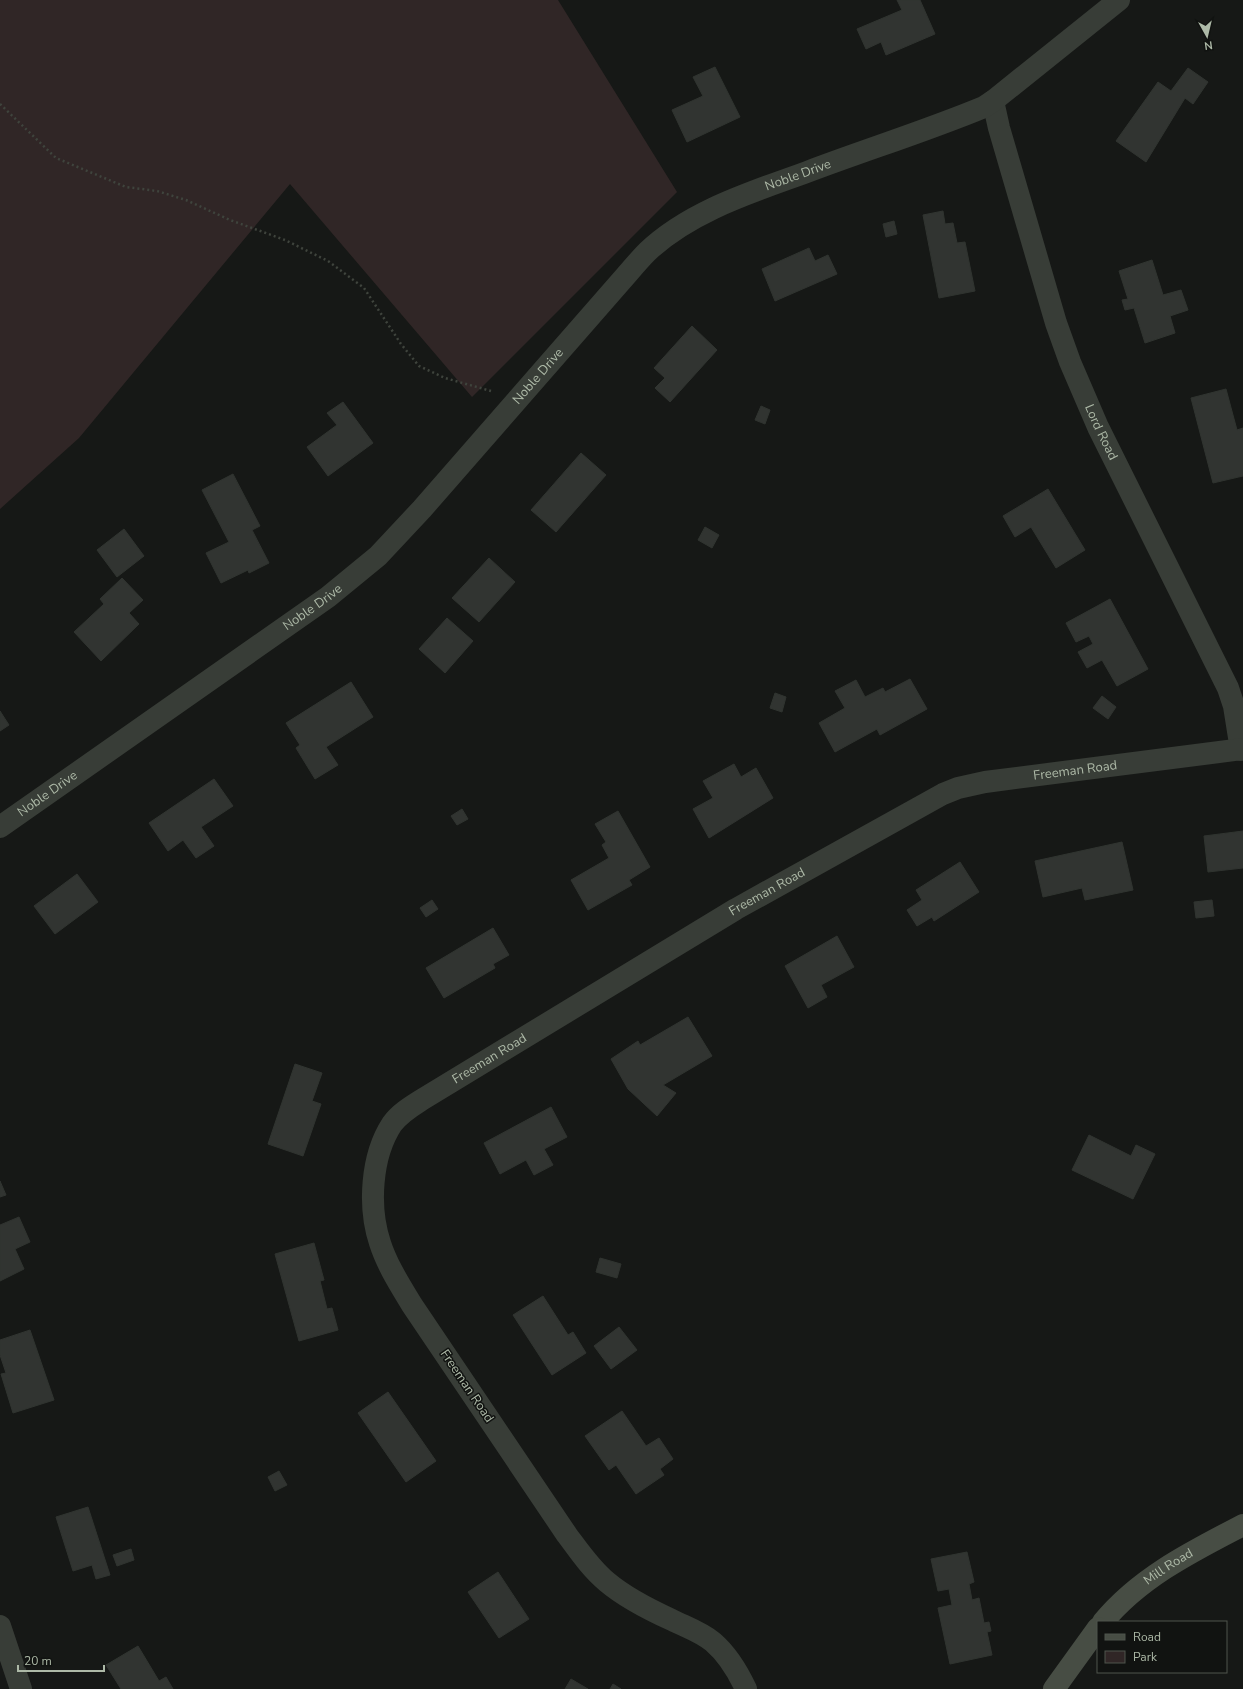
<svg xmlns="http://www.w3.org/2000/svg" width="1243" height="1689" viewBox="0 0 1243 1689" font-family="'Nunito Sans',sans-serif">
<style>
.green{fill:#302626}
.building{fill:#313431;stroke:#303430}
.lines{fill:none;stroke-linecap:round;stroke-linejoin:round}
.path{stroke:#3f443d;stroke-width:2.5;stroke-dasharray:2 3;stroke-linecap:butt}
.street{stroke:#383d37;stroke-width:22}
.secondary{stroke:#474d44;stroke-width:22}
.labels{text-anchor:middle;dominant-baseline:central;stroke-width:3;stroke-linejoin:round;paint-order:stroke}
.street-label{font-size:13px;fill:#adb9a7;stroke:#111311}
</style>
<rect width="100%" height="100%" fill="#161816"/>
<!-- green -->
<path class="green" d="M 0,0 L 558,0 L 677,192 L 472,397 L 290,184 L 79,438 L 0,509 Z"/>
<!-- building -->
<g class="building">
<path d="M 897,0 L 920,0 L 935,34 L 886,55 L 881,42 L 866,49 L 857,29 L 902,10 Z"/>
<path d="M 715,67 L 740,117 L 687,142 L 672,110 L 703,96 L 693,77 Z"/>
<path d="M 1188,68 L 1208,82 L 1193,104 L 1185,98 L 1146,162 L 1116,141 L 1158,82 L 1171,91 Z"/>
<path d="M 943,211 L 945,224 L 953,223 L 957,243 L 965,242 L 975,291 L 939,298 L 923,215 Z"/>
<path d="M 894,221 L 897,234 L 886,237 L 883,224 Z"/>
<path d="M 809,248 L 815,261 L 828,255 L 837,274 L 775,301 L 762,269 Z"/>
<path d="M 1152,260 L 1163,295 L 1181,290 L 1188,310 L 1170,316 L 1175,333 L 1145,343 L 1134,308 L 1125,310 L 1122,300 L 1128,299 L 1119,271 Z"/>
<path d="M 692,326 L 717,350 L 670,402 L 655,388 L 665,378 L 654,368 Z"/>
<path d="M 1226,389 L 1237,430 L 1243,428 L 1243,476 L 1213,483 L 1191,398 Z"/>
<path d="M 343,402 L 373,443 L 328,476 L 307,447 L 337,425 L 327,413 Z"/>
<path d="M 761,406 L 770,410 L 765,424 L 755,420 Z"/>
<path d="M 581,453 L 606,475 L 556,532 L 531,510 Z"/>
<path d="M 233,474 L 260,526 L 252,530 L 269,563 L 249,573 L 248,570 L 221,583 L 206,553 L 229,542 L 202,490 Z"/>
<path d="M 1048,489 L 1085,550 L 1056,568 L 1031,527 L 1015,537 L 1003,516 Z"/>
<path d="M 705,527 L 719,535 L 712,548 L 698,540 Z"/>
<path d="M 124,529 L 144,556 L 117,577 L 97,550 Z"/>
<path d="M 489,558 L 515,582 L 479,622 L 452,598 Z"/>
<path d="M 122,578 L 143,600 L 129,613 L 139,624 L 101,661 L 74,632 L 104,604 L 100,599 Z"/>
<path d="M 1110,599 L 1148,669 L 1117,686 L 1102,660 L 1087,668 L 1078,652 L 1093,644 L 1089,636 L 1076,642 L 1066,623 Z"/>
<path d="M 447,618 L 473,641 L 445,673 L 419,649 Z"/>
<path d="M 910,679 L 927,709 L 880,735 L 877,729 L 835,752 L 819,723 L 845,708 L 835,691 L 856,680 L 865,697 L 883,688 L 885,692 Z"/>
<path d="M 351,682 L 373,717 L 326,747 L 338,765 L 315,779 L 296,748 L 300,745 L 286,723 Z"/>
<path d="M 775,693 L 786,697 L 782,712 L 770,708 Z"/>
<path d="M 1102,696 L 1116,707 L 1108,719 L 1093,708 Z"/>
<path d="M 0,711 L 9,725 L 0,731 Z"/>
<path d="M 734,764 L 741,777 L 756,768 L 773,798 L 709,838 L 693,809 L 713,798 L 703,781 Z"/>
<path d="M 214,779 L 233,806 L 201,827 L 214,846 L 196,858 L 183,840 L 168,851 L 149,823 Z"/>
<path d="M 462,809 L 468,819 L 457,825 L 451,816 Z"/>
<path d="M 618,811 L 650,867 L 629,880 L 632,885 L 588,910 L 571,880 L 609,858 L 602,845 L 606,842 L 595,824 Z"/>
<path d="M 1243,831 L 1243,868 L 1208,872 L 1204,836 Z"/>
<path d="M 1122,842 L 1133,890 L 1085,900 L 1082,888 L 1043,897 L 1035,861 Z"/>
<path d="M 960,862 L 979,892 L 934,921 L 932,917 L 917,926 L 907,910 L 922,900 L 916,890 Z"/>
<path d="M 77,874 L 98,902 L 55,934 L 34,906 Z"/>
<path d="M 432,900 L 438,909 L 426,917 L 420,908 Z"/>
<path d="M 1212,900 L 1214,916 L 1196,918 L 1194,902 Z"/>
<path d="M 493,928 L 509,955 L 493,964 L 495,968 L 444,998 L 426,968 Z"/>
<path d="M 837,936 L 854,967 L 821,985 L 827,997 L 808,1008 L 785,966 Z"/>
<path d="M 688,1017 L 712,1056 L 663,1085 L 676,1093 L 657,1116 L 628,1089 L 611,1059 L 638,1041 L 640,1045 Z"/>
<path d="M 295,1064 L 322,1073 L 312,1101 L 321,1104 L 303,1156 L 268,1144 Z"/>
<path d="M 551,1107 L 567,1137 L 544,1149 L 553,1165 L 534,1175 L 526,1160 L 500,1174 L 484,1143 Z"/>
<path d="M 1089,1135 L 1131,1156 L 1136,1145 L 1155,1154 L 1133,1199 L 1072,1170 Z"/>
<path d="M 0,1181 L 6,1195 L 0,1197 Z"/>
<path d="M 19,1217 L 30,1242 L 15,1249 L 24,1269 L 0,1281 L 0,1225 Z"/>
<path d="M 314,1243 L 324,1280 L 320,1281 L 327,1309 L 332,1308 L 338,1330 L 299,1341 L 275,1254 Z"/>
<path d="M 600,1258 L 621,1264 L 617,1278 L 596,1272 Z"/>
<path d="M 543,1296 L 568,1335 L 573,1332 L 586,1353 L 552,1375 L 513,1315 Z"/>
<path d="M 619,1327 L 637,1350 L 611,1369 L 594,1346 Z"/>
<path d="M 30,1330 L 54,1400 L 13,1413 L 1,1374 L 6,1373 L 0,1355 L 0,1340 Z"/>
<path d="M 388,1392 L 436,1461 L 406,1482 L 358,1413 Z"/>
<path d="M 622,1411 L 646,1446 L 659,1438 L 673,1459 L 660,1469 L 664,1475 L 636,1494 L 616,1465 L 609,1470 L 585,1436 Z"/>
<path d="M 279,1471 L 287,1485 L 275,1491 L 268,1477 Z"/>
<path d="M 88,1507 L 110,1575 L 96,1579 L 92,1565 L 73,1571 L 56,1517 Z"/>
<path d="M 131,1549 L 134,1560 L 117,1566 L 113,1555 Z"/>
<path d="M 967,1552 L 974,1582 L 969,1584 L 972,1600 L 979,1598 L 984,1623 L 989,1622 L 991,1631 L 987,1632 L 992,1655 L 950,1664 L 938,1608 L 952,1605 L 949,1589 L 938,1591 L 931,1559 Z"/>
<path d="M 498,1572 L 529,1619 L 499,1638 L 468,1592 Z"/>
<path d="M 138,1646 L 159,1681 L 166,1677 L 173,1689 L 121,1689 L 106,1665 Z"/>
<path d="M 571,1679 L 588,1689 L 565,1689 Z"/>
<path d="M 613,1684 L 621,1689 L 610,1689 Z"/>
</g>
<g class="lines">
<!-- path -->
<path class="path" d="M 0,104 L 56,158 L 126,187 L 157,191 L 186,200 L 230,220 L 285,240 L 328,261 L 364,288 L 401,344 L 419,366 L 445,378 L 491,391"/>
<!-- street -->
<g class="street">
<path id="s1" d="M 993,101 L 999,128 L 1056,323 L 1070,362 L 1098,427 L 1228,688 L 1234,706 L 1241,750"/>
<path id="s2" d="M 0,827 L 328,597 L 378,556 L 422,509 L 629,272 C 635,265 641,258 647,252 C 690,211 752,192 807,172 C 865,150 926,131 984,107 L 993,101 L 1119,0"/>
<path d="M 0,1626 L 21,1689"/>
<path id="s3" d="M 746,1689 C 738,1672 727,1654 713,1642 C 701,1632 686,1627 672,1620 C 650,1610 626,1598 607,1582 C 591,1569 579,1551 567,1535 L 412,1305 C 400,1285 387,1265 380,1243 C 368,1207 371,1156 392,1124 C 400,1113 412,1106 423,1099 L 736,909 L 943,794 L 958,788 L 985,782 L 1243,749"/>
</g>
<!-- secondary -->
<g class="secondary">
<path id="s4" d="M 1103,1622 C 1140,1577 1193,1551 1243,1525"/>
<path d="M 1054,1689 L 1098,1628"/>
</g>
</g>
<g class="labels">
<!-- street labels -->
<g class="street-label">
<text stroke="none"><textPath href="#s2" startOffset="1042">Noble Drive</textPath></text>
<text stroke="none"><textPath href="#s2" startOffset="706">Noble Drive</textPath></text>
<text stroke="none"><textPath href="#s1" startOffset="349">Lord Road</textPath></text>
<text stroke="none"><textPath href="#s2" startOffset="382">Noble Drive</textPath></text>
<text stroke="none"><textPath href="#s3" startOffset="1490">Freeman Road</textPath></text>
<text stroke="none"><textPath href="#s2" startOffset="58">Noble Drive</textPath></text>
<text stroke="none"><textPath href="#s3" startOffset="1154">Freeman Road</textPath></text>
<text stroke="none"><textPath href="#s3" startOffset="830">Freeman Road</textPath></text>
<text transform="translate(467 1386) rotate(56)">Freeman Road</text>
<text stroke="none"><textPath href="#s4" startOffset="86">Mill Road</textPath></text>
</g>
</g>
<!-- legend -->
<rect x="1097" y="1621" width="130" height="52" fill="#111311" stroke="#4f554d"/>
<rect x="1105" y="1634" width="20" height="6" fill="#474d44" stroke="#4f554d"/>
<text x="1133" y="1641" font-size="12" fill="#adb9a7">Road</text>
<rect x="1105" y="1651" width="20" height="12" fill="#302626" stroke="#4f554d"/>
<text x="1133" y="1661" font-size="12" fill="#adb9a7">Park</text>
<!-- north arrow -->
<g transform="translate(1207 36) rotate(172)" stroke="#111311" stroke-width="3" paint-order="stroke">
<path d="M0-3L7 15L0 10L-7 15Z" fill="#adb9a7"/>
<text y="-6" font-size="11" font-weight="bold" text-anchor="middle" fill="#adb9a7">N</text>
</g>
<!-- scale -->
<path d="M18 1665v6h86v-6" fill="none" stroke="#adb9a7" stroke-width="2"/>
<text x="24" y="1665" font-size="12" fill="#adb9a7" stroke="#111311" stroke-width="3" paint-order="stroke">20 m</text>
</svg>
